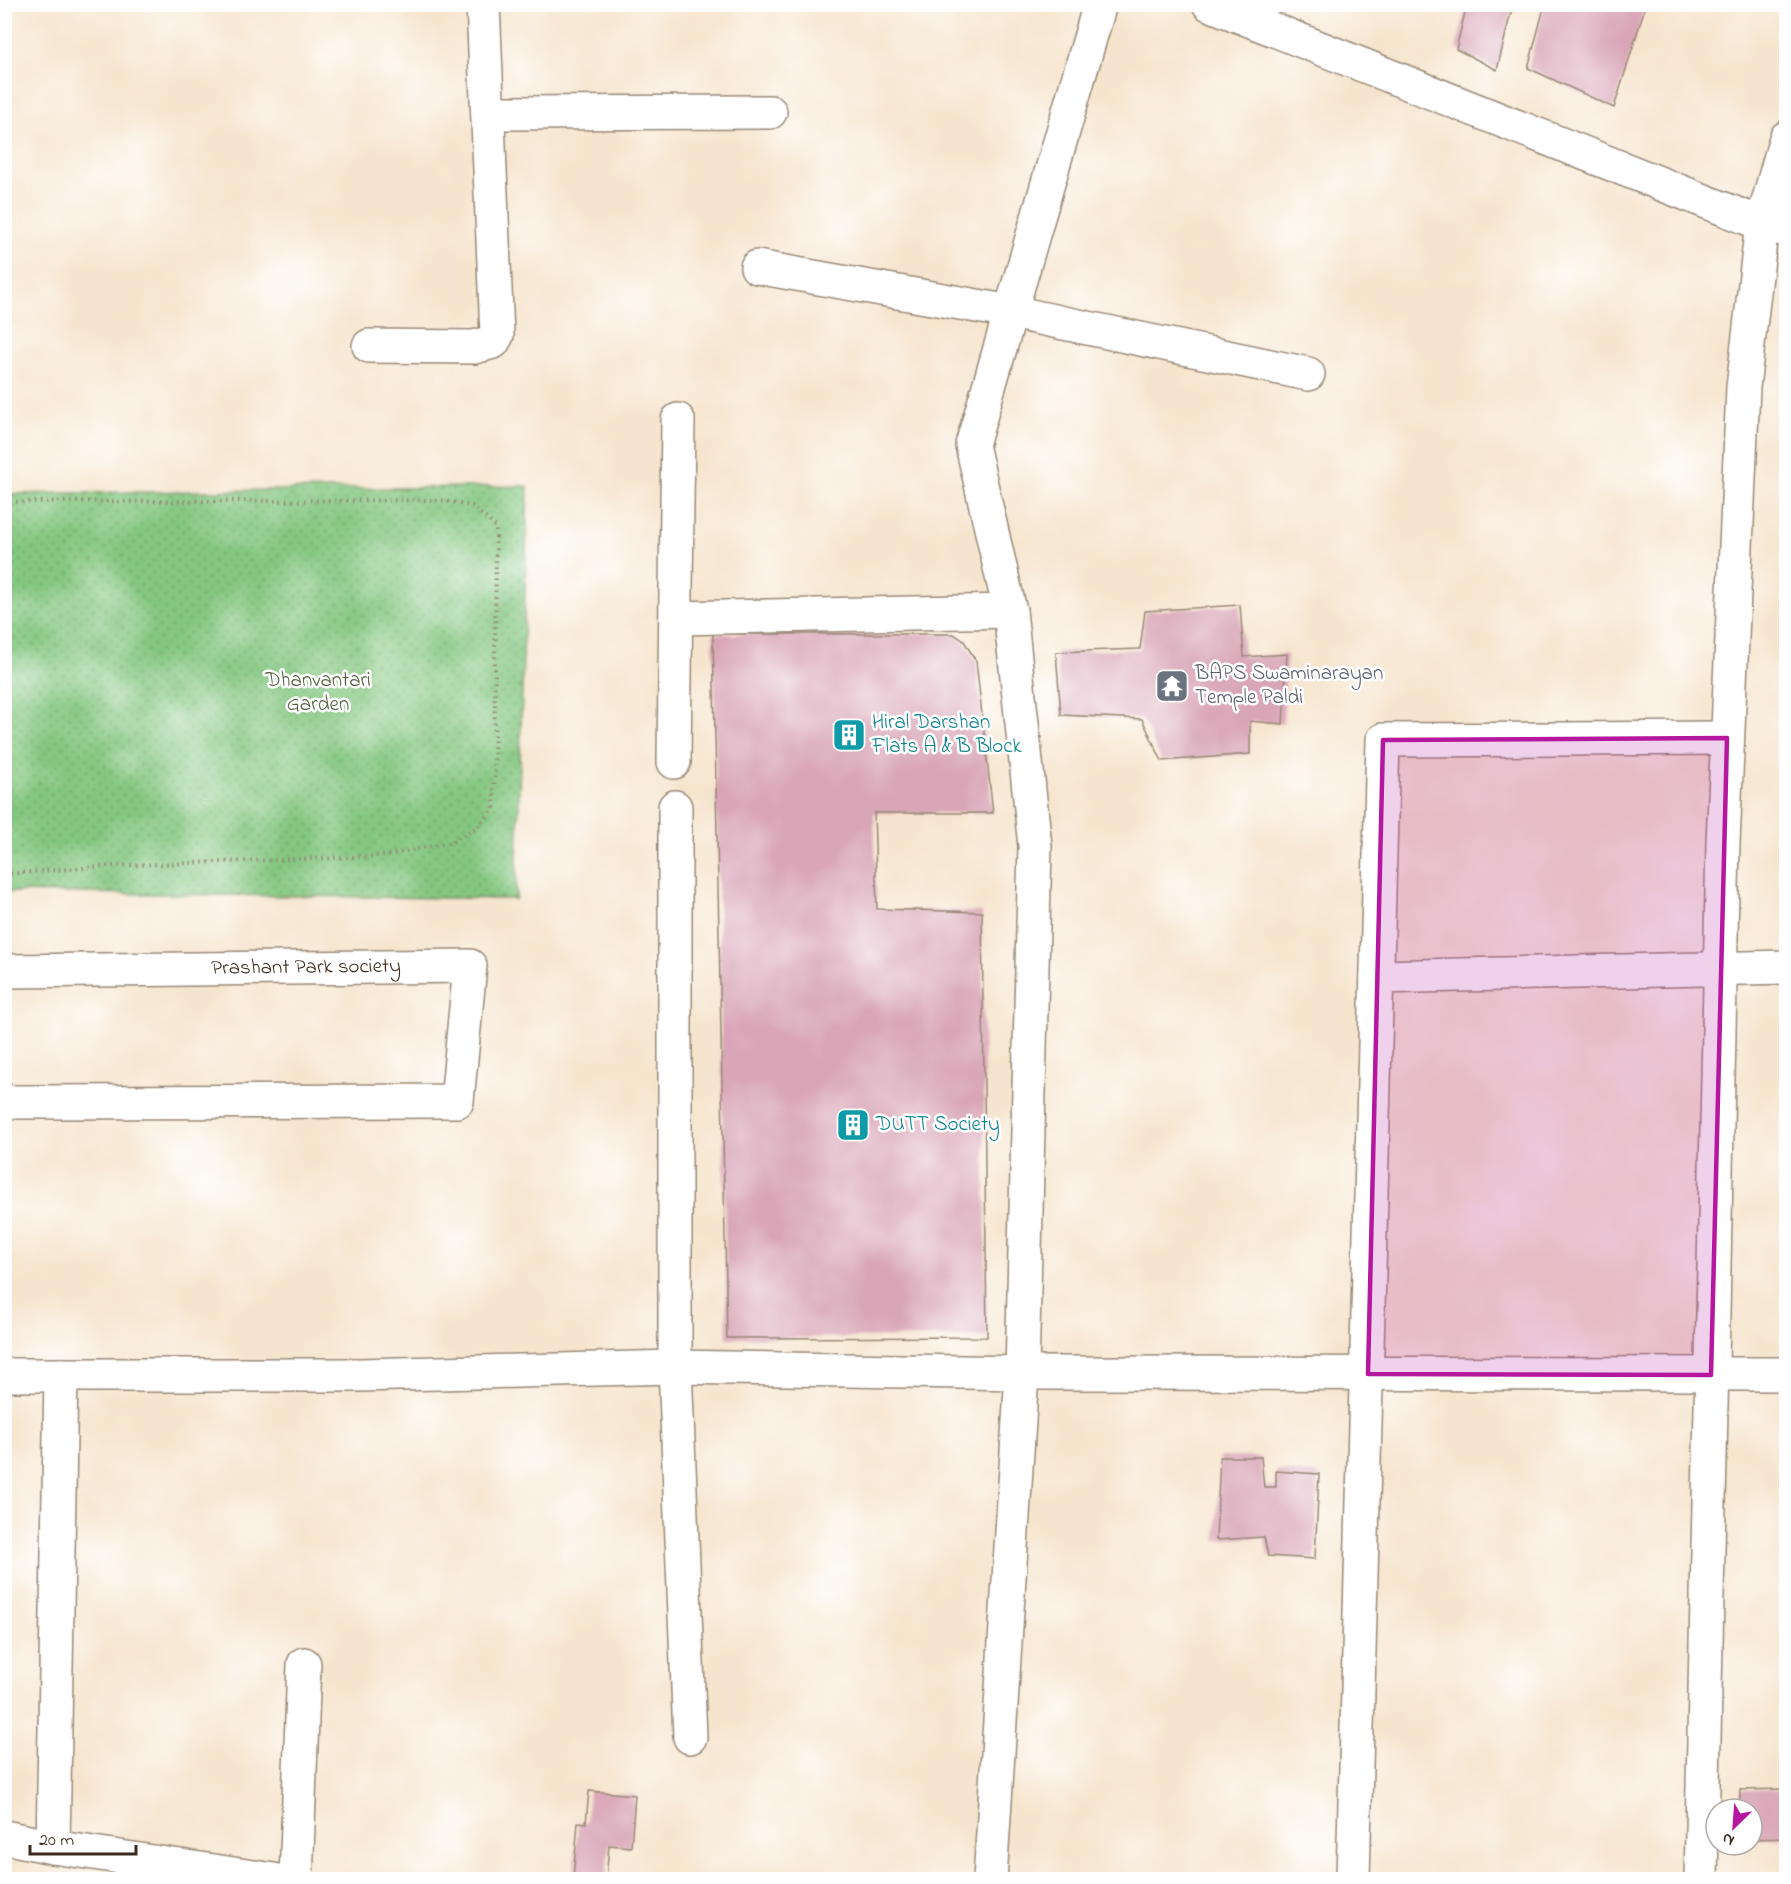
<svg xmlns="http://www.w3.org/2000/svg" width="1791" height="1884" viewBox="0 0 1791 1884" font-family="'Indie Flower',sans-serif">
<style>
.park{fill:url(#park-dots);stroke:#60784f;stroke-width:1.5}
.building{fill:#d9a6b7}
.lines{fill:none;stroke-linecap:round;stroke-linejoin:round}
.minor-casing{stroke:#988876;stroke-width:36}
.tertiary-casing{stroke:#988876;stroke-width:36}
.path{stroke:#988876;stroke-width:4;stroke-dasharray:1.5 4.5;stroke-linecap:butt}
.minor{stroke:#fff;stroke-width:33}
.tertiary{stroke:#fff;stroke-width:33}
.marked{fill:#b5179e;fill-opacity:0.2;stroke:#b5179e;stroke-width:4.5;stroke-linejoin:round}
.labels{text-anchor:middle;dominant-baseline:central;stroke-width:5;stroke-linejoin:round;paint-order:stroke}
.worship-label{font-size:21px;fill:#5b616d;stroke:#fff;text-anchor:start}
.park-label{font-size:21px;fill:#556140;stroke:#fff}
.culture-label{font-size:21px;fill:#0d838f;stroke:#fff;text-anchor:start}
.street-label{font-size:21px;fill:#3b2a1e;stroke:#fff}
</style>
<defs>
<pattern id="park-dots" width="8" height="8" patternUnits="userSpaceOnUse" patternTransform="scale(1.5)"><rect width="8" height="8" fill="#84c780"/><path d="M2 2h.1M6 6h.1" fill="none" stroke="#6da268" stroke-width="1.8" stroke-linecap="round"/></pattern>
</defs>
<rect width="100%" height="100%" fill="#fff"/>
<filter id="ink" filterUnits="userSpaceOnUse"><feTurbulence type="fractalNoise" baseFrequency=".0167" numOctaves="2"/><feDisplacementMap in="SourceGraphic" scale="12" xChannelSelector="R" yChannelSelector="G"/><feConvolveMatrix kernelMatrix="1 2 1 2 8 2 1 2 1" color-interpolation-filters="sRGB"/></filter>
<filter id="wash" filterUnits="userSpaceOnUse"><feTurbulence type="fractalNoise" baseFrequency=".008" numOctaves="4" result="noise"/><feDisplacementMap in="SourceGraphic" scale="24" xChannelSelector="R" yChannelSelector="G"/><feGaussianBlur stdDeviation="1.35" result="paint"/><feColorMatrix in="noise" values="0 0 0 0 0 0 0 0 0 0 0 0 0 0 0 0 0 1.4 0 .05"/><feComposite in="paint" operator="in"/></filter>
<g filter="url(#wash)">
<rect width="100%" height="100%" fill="#f6e5ce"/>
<!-- park -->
<path class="park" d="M 528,486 L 516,899 L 5,892 L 5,494 Z"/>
<g id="blocks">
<!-- building -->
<g class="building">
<path d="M 1467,4 L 1513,4 L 1497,70 L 1456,49 Z"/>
<path d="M 1545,4 L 1646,4 L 1614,108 L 1528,68 Z"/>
<path d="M 1240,605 L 1244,657 L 1287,654 L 1283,724 L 1250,721 L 1250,754 L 1162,761 L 1142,719 L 1061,715 L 1056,652 L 1140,649 L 1145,611 Z"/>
<path d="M 713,634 L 954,634 L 964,641 L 976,661 L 993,813 L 874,813 L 877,909 L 982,912 L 987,1337 L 727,1338 Z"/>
<path d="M 1220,1457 L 1261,1457 L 1264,1487 L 1276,1487 L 1276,1471 L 1319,1474 L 1315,1559 L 1268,1556 L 1264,1537 L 1216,1540 Z"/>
<path d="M 1786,1789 L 1786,1838 L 1752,1839 L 1752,1809 L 1740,1809 L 1740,1790 Z"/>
<path d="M 589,1791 L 635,1795 L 631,1847 L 609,1845 L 606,1880 L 573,1880 L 578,1822 L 586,1823 Z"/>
</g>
</g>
</g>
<g filter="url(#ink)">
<use href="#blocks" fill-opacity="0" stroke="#988876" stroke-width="1.5"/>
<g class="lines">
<!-- minor casing -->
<g class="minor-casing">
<g id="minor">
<path d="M 1209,4 L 1762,224 L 1786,230"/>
<path d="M 488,113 L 770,112"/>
<path d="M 757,267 L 1011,312 L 1308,374"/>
<path d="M 369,346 L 474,347 L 493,342 L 497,335 L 483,4"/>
<path d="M 677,618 L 1010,611"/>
<path d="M 674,762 L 678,420"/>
<path d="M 675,807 L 675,1367 L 690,1737"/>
<path id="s1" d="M 4,971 L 470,966 L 457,1101 L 4,1102"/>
<path d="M 1377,977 L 1786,967"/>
<path d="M 4,1837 L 53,1847 L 274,1880"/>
<path d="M 53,1847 L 61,1375"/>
<path d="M 296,1880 L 304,1664"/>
<path d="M 990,1880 L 1022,1373 L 1035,846 L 1010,611 L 972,445 L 1100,4"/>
<path d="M 1353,1880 L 1383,740 L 1727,738"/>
<path d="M 1701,1880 L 1723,843 L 1743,387 L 1762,224 L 1786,138"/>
</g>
</g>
<!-- tertiary casing -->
<g class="tertiary-casing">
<path id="tertiary" d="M 4,1375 L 360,1375 L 675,1367 L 1022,1373 L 1786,1374"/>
</g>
<!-- path -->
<path class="path" d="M 4,502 L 440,500 L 472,506 L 496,527 L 494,808 L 478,827 L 452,842 L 382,856 L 110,866 L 4,874"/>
<!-- minor -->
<use href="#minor" class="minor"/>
<!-- tertiary -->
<use href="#tertiary" class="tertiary"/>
</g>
</g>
<!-- marked area -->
<path class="marked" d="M 1727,738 L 1711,1375 L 1368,1374 L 1383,740 Z"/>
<!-- icons -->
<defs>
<g id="temple-square" transform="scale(1.725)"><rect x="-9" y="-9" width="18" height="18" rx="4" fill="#6b7280" stroke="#fff"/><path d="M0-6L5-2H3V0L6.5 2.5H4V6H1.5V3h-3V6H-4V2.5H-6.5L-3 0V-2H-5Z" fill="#fff"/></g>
<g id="building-square" transform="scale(1.725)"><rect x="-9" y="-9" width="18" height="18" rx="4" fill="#0f9aa8" stroke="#fff"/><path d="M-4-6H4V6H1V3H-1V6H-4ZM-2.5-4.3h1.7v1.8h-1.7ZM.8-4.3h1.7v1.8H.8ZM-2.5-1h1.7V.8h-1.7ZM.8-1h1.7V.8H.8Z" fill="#fff"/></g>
</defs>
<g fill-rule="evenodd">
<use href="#temple-square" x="1172" y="686"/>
<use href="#building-square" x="849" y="735"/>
<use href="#building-square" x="853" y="1125"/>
</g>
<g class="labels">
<!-- worship labels -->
<g class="worship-label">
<text x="1195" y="674">BAPS Swaminarayan<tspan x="1195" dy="24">Temple Paldi</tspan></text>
</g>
<!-- park labels -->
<g class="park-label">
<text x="318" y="681">Dhanvantari<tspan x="318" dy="24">Garden</tspan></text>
</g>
<!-- culture labels -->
<g class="culture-label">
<text x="872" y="723">Hiral Darshan<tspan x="872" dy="24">Flats A &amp; B Block</tspan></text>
<text x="876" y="1125">DUTT Society</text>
</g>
<!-- street labels -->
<g class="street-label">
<text stroke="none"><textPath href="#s1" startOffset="302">Prashant Park society</textPath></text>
</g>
</g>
<!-- margin -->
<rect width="1791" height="1884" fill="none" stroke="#fff" stroke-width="24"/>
<!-- north arrow -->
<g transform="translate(1734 1827) rotate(205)"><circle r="28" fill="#ffffff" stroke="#b1aaa5" stroke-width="1.5"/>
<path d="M0-4.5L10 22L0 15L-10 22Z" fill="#b5179e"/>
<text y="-9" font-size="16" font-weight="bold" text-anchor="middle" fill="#3b2a1e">N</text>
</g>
<!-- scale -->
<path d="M30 1845v9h106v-9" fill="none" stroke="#3b2a1e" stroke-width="3"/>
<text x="39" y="1845" font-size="18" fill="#3b2a1e" stroke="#ffffff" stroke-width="4.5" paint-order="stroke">20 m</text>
</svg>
